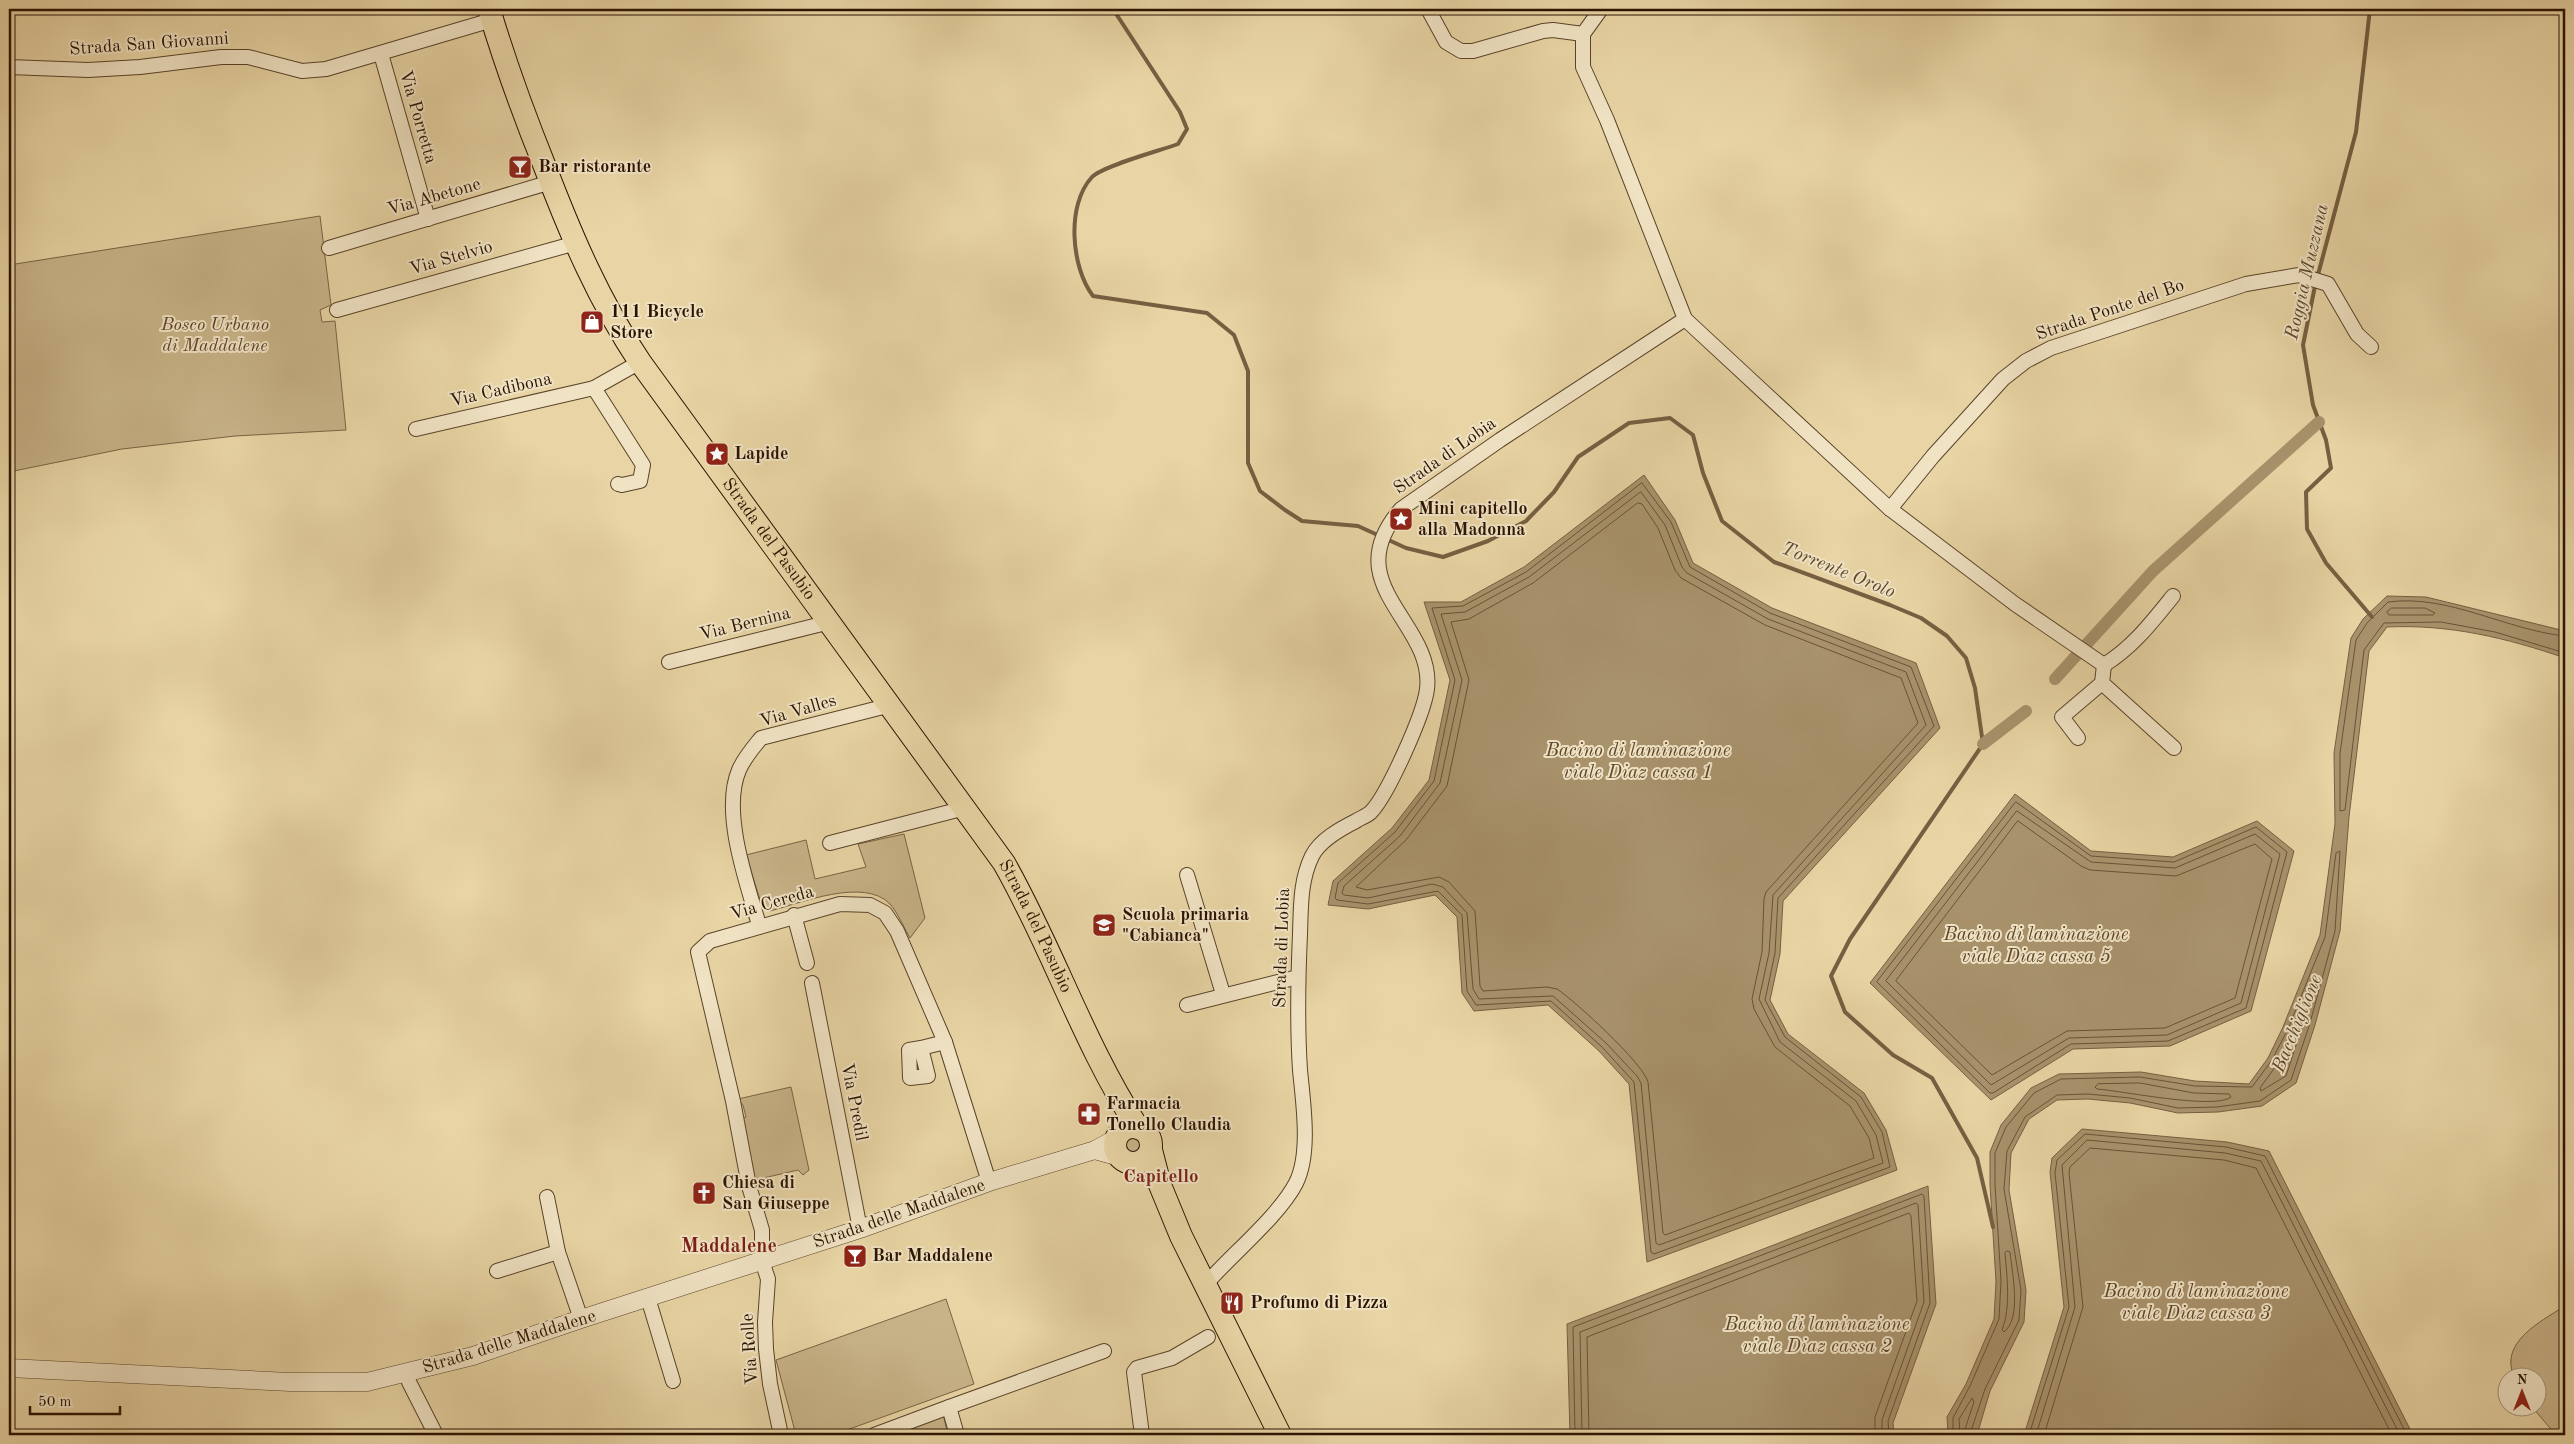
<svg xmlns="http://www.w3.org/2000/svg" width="2574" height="1444" viewBox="0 0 2574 1444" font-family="'Old Standard TT',serif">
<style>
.green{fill:#c8b388;stroke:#7a6344}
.water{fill:#a8926c;stroke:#765f41}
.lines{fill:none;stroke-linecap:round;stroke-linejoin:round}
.shore{stroke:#6a5236;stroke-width:1}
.stream{stroke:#765f41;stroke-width:4}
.canal{stroke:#a8926c;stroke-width:12}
.minor-casing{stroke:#5a4329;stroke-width:16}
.tertiary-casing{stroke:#5a4329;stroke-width:19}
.primary-casing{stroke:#2b1300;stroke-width:24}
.minor{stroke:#f0e3c4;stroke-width:14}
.tertiary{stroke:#f0e3c4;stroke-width:18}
.primary{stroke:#e8d4a4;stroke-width:22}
.labels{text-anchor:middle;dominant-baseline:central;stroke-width:4;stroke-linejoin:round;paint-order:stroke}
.street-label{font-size:18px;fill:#2b1300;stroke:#f0e3c4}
.poi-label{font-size:18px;font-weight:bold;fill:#2b1300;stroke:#f0e3c4;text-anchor:start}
.park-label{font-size:18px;font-style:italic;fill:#5a4329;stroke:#f0e3c4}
.water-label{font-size:19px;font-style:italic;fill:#5d462b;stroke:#f0e3c4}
.neighbourhood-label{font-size:19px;font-weight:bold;fill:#7a1f14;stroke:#f0e3c4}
.quarter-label{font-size:20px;font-weight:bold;fill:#7a1f14;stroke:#f0e3c4}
</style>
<rect width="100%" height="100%" fill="#e8d4a4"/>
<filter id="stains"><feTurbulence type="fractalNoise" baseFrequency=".004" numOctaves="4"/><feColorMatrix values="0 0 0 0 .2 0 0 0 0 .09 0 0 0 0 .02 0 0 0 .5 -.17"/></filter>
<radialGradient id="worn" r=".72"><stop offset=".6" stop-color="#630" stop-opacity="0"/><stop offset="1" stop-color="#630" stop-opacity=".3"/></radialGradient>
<!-- green -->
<g class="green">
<path d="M 320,216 L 331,305 L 320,310 L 322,322 L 335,321 L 346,430 L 235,436 L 122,449 L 9,472 L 9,265 Z"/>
<path d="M 904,834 L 925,918 L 910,938 C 904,928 898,913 890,904 C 864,877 801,903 770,911 L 762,906 L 746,855 L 806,840 L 815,879 L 866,867 L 858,844 Z"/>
<path d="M 791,1087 L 809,1170 L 803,1175 L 798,1170 L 755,1180 L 742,1118 L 746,1117 L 743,1105 L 738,1099 Z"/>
<circle cx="1133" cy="1145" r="10"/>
<path d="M 946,1299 L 974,1384 L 833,1435 L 796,1435 L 776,1360 Z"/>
<path d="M 2563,1307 L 2565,1313 L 2560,1316 L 2565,1325 L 2565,1435 L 2556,1435 L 2532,1407 L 2536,1406 L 2536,1376 L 2514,1376 C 2499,1343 2540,1322 2563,1307 Z"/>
<path d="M 943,1414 L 948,1435 L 880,1435 Z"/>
</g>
<!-- water -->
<g class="water">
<path d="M 1644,475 L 1675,520 L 1693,563 L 1772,608 L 1916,663 L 1940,728 L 1783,901 L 1780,954 L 1770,1000 L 1788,1034 L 1864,1093 L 1886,1130 L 1897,1170 L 1647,1262 L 1629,1084 L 1599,1051 L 1548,1005 L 1474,1011 L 1462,993 L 1457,917 L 1435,895 L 1368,909 L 1328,905 L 1333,881 L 1392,828 L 1429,780 L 1450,680 L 1424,602 L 1461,602 L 1524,567 Z"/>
<path d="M 2387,596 L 2426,597 L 2561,630 L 2565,632 L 2565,658 C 2507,638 2449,624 2387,627 L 2369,651 L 2349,817 L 2340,931 L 2315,1025 L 2296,1083 L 2262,1106 L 2218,1112 L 2178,1113 L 2130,1103 L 2088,1099 L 2057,1100 L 2029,1119 L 2011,1153 L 2009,1190 L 2026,1290 L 2024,1322 L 1990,1391 L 1977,1435 L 1948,1435 L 1947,1417 L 1966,1384 L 1994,1319 L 1996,1282 L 1990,1185 L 1990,1152 L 2001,1125 L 2031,1088 L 2059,1074 L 2141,1072 L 2195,1081 L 2249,1084 L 2268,1058 L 2283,1027 L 2320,935 L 2335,824 L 2334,753 L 2351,638 L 2363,619 Z"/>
<path d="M 2015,794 L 2091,851 L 2173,857 L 2257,821 L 2294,851 L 2251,1011 L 2170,1046 L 2073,1049 L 1991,1100 L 1870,983 Z"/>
<path d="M 2082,1129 L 2227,1142 L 2269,1151 L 2413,1435 L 2024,1435 L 2064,1307 L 2050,1172 L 2052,1158 Z"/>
<path d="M 1928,1186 L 1936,1304 L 1893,1423 L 1894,1435 L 1570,1435 L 1567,1324 Z"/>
</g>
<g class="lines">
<!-- shore -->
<g class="shore">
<path d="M 1642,483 L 1671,522 L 1690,567 L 1770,613 L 1911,667 L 1934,726 L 1778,898 L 1775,953 L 1765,1000 L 1785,1037 L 1861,1097 L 1882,1132 L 1890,1167 L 1654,1254 L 1651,1252 L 1634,1082 L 1602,1047 L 1551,1001 L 1476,1005 L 1467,991 L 1462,915 L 1438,891 L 1368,904 L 1337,900 L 1335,898 L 1338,883 L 1395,832 L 1434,781 L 1455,680 L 1432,608 L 1463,606 L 1526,572 Z"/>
<path d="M 1641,492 L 1665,525 L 1682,567 L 1687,573 L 1768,619 L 1906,672 L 1926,725 L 1773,895 L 1769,953 L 1759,999 L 1780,1042 L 1856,1101 L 1876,1135 L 1883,1163 L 1659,1245 L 1656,1243 L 1641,1083 L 1637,1076 L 1606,1043 L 1553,996 L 1479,999 L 1473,989 L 1467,913 L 1443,887 L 1432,884 L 1368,898 L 1344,895 L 1342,893 L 1344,886 L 1400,836 L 1440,783 L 1462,680 L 1441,614 L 1465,612 L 1529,577 Z"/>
<path d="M 1638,503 L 1642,504 L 1658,528 L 1675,570 L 1681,578 L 1765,625 L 1901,678 L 1918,723 L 1766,892 L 1764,899 L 1762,952 L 1752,999 L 1754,1009 L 1775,1047 L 1850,1106 L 1869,1138 L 1874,1158 L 1665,1235 L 1663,1233 L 1648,1082 C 1643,1063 1575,1001 1557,989 L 1547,987 L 1483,991 L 1480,986 L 1475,911 L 1449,882 L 1439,877 L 1367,890 L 1356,887 L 1406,840 L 1447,786 L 1469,680 L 1451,622 L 1469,619 L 1533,583 Z"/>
<path d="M 2392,608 L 2425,608 L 2435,613 L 2433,615 L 2389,615 L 2387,612 Z"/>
<path d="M 2565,636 C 2506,630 2449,594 2388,602 L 2367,623 L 2356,640 L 2340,753 L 2340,811 L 2345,810 L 2364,650 L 2384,623 L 2441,622 L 2495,632 L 2565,653"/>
<path d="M 2016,802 L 2091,856 L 2174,862 L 2256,827 L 2287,852 L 2246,1008 L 2168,1041 L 2071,1044 L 1993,1093 L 1990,1093 L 1877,982 Z"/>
<path d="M 2017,811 L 2091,862 L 2175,868 L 2255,834 L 2280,854 L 2241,1003 L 2167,1035 L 2069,1038 L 1991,1085 L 1886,981 Z"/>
<path d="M 2018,821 L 2081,866 L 2090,870 L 2176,876 L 2255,844 L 2272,859 L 2235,998 L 2165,1028 L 2067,1031 L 1992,1075 L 1896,981 Z"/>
<path d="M 2305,1012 L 2304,1021 L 2286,1076 L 2261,1091 L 2260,1088 L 2278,1063 L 2301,1013 Z"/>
<path d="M 2140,1083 L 2194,1093 L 2229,1094 L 2231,1097 C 2215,1110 2123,1091 2097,1089 L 2095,1087 L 2098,1084 Z"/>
<path d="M 2007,1251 L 2010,1252 C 2012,1273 2022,1318 2004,1332 L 2002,1330 C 2011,1307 2007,1277 2005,1253 Z"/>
<path d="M 1575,1435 L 1573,1327 L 1922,1194 L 1924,1196 L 1930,1303 L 1888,1421 L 1889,1435"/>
<path d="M 1582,1435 L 1580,1332 L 1916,1203 L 1918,1205 L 1924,1302 L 1882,1420 L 1882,1435"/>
<path d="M 1589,1435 L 1587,1337 L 1909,1213 L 1911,1216 L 1917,1301 L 1875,1417 L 1875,1435"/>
<path d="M 1953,1435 L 1953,1418 L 1970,1386 L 1999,1319 L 2001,1281 L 1995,1185 L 1995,1153 L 2006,1127 L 2034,1093 L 2061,1079 L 2100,1078 L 2140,1077 L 2195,1086 L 2252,1087 L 2272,1060 L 2288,1029 L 2325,937 L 2336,853 L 2340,851 L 2335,931 L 2310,1023 L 2291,1080 L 2260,1101 L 2217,1107 L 2178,1108 L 2130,1098 L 2088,1094 L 2057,1095 L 2025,1117 L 2007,1151 L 2004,1189 L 2021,1290 L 2019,1320 L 1985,1389 L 1972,1428 L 1972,1435"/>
<path d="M 1960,1435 L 1959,1419 L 1972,1398 L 1974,1402 L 1966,1426 L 1965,1435"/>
<path d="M 2029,1435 L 2069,1307 L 2055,1173 L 2057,1160 L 2085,1134 L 2226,1147 L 2265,1156 L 2407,1435"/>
<path d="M 2036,1435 L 2075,1307 L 2062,1165 L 2087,1140 L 2225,1153 L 2261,1161 L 2400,1435"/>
<path d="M 2044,1435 L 2083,1307 L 2069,1173 L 2070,1167 L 2090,1148 L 2224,1160 L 2256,1168 L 2392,1435"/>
</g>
<!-- stream -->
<g class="stream">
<path d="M 1113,9 L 1180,112 L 1187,129 L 1178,144 C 1162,150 1102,166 1092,177 C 1066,205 1071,267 1093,296 L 1207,313 L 1234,335 L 1248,371 L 1248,463 L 1260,491 L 1285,510 L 1302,521 L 1358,526 L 1406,548 L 1443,557 L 1488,541 L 1526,521 L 1554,492 L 1578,457 L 1629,423 L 1670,418 L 1693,435 L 1703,473 L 1722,521 L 1774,562 L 1890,605 L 1921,618 L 1947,636 L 1966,658 L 1975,688 L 1983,744 L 1850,939 L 1831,976 L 1845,1012 L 1893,1055 L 1932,1078 L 1977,1158 L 1993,1227"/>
<path d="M 2370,9 L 2356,132 L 2315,286 L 2303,345 L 2313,405 L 2326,440 L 2331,468 L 2306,492 L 2307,529 L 2326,563 L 2372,617"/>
</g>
<!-- canal -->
<g class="canal">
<path d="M 2055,679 L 2153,571 L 2319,422"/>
<path d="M 1983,744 L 2026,711"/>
</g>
<!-- minor casing -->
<g class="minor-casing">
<g id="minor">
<path d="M 1428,9 L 1446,42 L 1461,51 L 1473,51 L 1543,31 L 1553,30 L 1583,34"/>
<path d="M 381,54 L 428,219"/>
<path d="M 9,67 L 88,70 L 140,67 L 221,57 L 248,57 L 302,71 L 326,69 L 492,20"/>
<path d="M 329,248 L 551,182"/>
<path d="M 337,310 L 576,243"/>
<path d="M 1685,319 L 1890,509 L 2015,604 L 2104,665"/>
<path d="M 594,388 L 643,465 L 640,481 L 622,485 L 618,484"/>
<path d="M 416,429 L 594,388 L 640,362"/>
<path d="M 1890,509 L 1933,456 L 2003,379 L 2026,361 L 2051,348 L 2246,284 L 2299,275 L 2328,284 L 2357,334 L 2371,347"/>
<path d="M 669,662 L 830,622"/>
<path d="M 2104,665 L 2102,683 L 2174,748"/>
<path d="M 2104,665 C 2133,647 2152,622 2173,596"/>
<path d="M 2078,738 L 2062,717 L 2102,683"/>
<path d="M 830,843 L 965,808"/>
<path d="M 1187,875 L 1223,994"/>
<path d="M 794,915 L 807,963"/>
<path d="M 759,925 C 747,883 721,812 739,770 C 744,758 753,748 761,738 L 891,705"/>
<path d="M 812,983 L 860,1229"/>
<path d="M 1187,1005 L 1298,977"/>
<path d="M 921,1048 L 909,1050 L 910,1078 L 928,1076 L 921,1048 L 945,1042"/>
<path d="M 547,1197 L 558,1252 L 581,1319"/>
<path d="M 497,1271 L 558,1252"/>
<path d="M 1205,1285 C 1231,1255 1279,1216 1296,1183 C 1311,1153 1303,1102 1300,1070 C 1297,1024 1298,979 1300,934 C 1301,907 1300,881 1312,856 C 1320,840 1340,829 1356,821 C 1360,818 1367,816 1371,812 C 1388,794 1424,714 1427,689 C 1435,622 1335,585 1401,509 L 1500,440 L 1685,319 L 1607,120 L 1583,67 L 1583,34 L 1601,9"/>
<path d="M 648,1298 L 673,1381"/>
<path d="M 407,1373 L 409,1382 L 436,1435"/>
<path d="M 949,1407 L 1104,1351"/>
<path d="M 781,1435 L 770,1384 L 766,1349 L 765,1322 L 768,1279 L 762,1261 L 762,1230 L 749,1186 L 733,1101 L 698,952 L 710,941 L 840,904 L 870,905 L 885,913 L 897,931 L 945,1042 L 989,1182"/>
<path d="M 874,1435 L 949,1407 L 957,1435"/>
<path d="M 1142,1435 L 1134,1372 L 1137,1368 L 1172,1358 L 1208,1337"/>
</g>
</g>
<!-- tertiary casing -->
<g class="tertiary-casing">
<g id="tertiary">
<path d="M 1095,1150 L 1120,1157"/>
<path d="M 9,1368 L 290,1382 L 367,1382 L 473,1356 L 581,1319 L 860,1229 L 989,1182 L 1095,1150 L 1117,1138"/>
</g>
</g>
<!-- primary casing -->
<g class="primary-casing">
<g id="primary">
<path id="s1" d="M 489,9 C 505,63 524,115 545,167 C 571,235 599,301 640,362 L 1004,863 C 1053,949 1084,1045 1138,1128"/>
<circle cx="1133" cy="1145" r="18"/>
<path d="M 1151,1150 L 1160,1185 L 1181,1236 L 1280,1435"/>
</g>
</g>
<!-- minor -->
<use href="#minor" class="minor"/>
<!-- tertiary -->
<use href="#tertiary" class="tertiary"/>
<!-- primary -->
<use href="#primary" class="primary"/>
</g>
<!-- icons -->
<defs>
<g id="bar-square" transform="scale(1.25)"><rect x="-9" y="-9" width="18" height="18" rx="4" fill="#8f2418" stroke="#f0e3c4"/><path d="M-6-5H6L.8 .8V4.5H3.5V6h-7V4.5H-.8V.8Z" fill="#fff"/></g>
<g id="shop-square" transform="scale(1.25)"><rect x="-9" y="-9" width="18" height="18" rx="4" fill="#8f2418" stroke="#f0e3c4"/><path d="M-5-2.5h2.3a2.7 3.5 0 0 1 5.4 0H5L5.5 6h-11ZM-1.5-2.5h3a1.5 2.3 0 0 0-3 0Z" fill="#fff"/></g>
<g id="sight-square" transform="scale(1.25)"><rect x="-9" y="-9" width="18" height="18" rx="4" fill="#8f2418" stroke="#f0e3c4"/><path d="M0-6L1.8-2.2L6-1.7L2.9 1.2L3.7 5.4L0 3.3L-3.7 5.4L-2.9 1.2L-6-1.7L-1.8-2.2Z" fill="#fff"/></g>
<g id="school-square" transform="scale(1.25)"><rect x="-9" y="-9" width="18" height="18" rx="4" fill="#8f2418" stroke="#f0e3c4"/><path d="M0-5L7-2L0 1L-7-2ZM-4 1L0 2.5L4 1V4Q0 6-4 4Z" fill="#fff"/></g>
<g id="pharmacy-square" transform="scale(1.25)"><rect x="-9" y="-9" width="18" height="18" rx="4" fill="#8f2418" stroke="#f0e3c4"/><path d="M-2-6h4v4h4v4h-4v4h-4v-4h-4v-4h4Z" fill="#fff"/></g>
<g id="church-square" transform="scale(1.25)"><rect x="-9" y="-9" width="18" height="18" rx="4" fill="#8f2418" stroke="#f0e3c4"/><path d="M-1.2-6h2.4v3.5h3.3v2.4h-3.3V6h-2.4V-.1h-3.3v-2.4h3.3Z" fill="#fff"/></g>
<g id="restaurant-square" transform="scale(1.25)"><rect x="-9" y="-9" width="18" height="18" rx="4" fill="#8f2418" stroke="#f0e3c4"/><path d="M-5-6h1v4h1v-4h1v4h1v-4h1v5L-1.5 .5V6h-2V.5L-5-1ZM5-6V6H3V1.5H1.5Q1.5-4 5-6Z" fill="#fff"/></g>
</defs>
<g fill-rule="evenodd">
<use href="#bar-square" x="520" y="167"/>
<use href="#shop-square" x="592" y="322"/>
<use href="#sight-square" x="717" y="454"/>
<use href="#sight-square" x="1401" y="519"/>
<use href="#school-square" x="1104" y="925"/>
<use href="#pharmacy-square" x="1089" y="1114"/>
<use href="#church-square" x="704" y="1193"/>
<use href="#bar-square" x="855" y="1256"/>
<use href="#restaurant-square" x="1232" y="1303"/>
</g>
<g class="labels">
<!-- street labels -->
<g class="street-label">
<text transform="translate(149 44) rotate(-4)">Strada San Giovanni</text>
<text transform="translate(418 117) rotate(74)">Via Porretta</text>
<text transform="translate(434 197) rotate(-16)">Via Abetone</text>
<text transform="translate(451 258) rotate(-16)">Via Stelvio</text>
<text transform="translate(2110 310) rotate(-19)">Strada Ponte del Bo</text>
<text transform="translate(501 390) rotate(-13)">Via Cadibona</text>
<text transform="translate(1445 456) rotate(-35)">Strada di Lobia</text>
<text stroke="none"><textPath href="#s1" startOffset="604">Strada del Pasubio</textPath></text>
<text transform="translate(745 624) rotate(-14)">Via Bernina</text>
<text transform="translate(798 711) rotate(-16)">Via Valles</text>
<text transform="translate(772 903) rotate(-16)">Via Cereda</text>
<text stroke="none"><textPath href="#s1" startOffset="1075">Strada del Pasubio</textPath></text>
<text transform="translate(1282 948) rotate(-88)">Strada di Lobia</text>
<text transform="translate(854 1102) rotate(79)">Via Predil</text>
<text transform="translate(899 1214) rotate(-19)">Strada delle Maddalene</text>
<text transform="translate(509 1342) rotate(-17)">Strada delle Maddalene</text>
<text transform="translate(750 1349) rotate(-94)">Via Rolle</text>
</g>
<!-- poi labels -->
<g class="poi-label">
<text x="538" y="167">Bar ristorante</text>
<text x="610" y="312">111 Bicycle<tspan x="610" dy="21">Store</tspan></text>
<text x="734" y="454">Lapide</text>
<text x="1418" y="509">Mini capitello<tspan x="1418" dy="21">alla Madonna</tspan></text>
<text x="1122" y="915">Scuola primaria<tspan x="1122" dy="21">"Cabianca"</tspan></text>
<text x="1106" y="1104">Farmacia<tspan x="1106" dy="21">Tonello Claudia</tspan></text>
<text x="722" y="1183">Chiesa di<tspan x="722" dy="21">San Giuseppe</tspan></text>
<text x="872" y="1256">Bar Maddalene</text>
<text x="1250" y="1303">Profumo di Pizza</text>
</g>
<!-- park labels -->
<g class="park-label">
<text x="215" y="325">Bosco Urbano<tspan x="215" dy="21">di Maddalene</tspan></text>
</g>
<!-- water labels -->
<g class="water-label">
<text transform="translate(2308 272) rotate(-77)">Roggia Muzzana</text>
<text transform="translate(1838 571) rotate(22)">Torrente Orolo</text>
<text x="1638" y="751">Bacino di laminazione<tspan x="1638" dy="22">viale Diaz cassa 1</tspan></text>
<text x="2036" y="935">Bacino di laminazione<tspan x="2036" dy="22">viale Diaz cassa 5</tspan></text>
<text transform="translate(2298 1024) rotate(-68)">Bacchiglione</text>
<text x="2196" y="1292">Bacino di laminazione<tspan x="2196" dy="22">viale Diaz cassa 3</tspan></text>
<text x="1817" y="1325">Bacino di laminazione<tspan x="1817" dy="22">viale Diaz cassa 2</tspan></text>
</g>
<!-- neighbourhood labels -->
<g class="neighbourhood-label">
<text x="1161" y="1177">Capitello</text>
</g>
<!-- quarter labels -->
<g class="quarter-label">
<text x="729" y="1247">Maddalene</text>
</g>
</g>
<!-- margin -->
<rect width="2574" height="1444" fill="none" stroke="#e8d4a4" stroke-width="30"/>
<rect x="10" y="10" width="2554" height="1424" fill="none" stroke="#2b1300" stroke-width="2.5"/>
<rect x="15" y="15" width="2544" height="1414" fill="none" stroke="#2b1300"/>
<!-- north arrow -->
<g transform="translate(2522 1392)"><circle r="24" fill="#f0e3c4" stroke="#a19076"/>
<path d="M0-4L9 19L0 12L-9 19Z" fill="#8f2418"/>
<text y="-8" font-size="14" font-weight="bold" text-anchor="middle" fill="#2b1300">N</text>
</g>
<!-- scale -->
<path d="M30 1406v8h90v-8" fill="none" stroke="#2b1300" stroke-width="2.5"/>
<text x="38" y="1406" font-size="15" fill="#2b1300" stroke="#f0e3c4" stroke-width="4" paint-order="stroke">50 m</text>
<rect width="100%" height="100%" filter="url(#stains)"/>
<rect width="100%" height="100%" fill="url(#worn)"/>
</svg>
